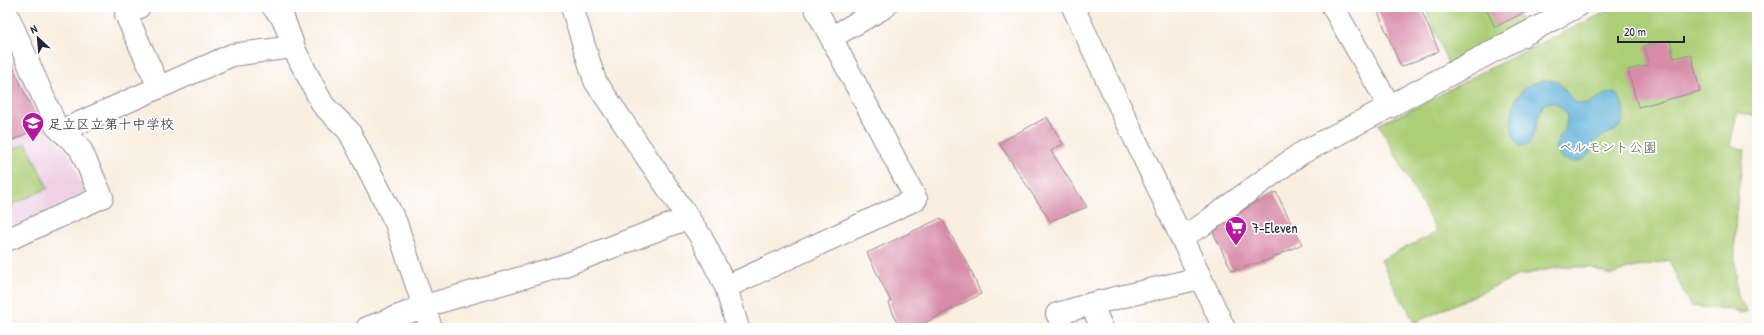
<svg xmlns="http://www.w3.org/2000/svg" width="1764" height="335" viewBox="0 0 1764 335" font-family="'Patrick Hand','Klee One',sans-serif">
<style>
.built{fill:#efd0e6}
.green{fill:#acce76;stroke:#677858}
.water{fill:#5db0d9;stroke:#40698a}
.building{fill:#d88ca8}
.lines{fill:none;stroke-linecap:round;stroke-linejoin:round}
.minor-casing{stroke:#8e888e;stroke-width:24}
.minor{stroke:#fff;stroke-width:22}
.labels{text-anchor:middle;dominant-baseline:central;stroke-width:3.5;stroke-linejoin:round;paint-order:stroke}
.poi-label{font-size:14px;fill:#22223b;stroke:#fff;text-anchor:start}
.park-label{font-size:14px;fill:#525e50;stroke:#fff}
</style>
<rect width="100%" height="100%" fill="#fff"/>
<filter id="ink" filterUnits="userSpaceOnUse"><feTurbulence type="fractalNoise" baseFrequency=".025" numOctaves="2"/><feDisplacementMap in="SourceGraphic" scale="8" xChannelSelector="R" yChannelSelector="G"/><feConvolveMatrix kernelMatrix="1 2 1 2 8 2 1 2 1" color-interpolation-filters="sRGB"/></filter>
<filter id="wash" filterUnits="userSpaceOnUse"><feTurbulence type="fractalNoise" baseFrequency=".012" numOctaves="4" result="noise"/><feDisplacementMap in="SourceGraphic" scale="16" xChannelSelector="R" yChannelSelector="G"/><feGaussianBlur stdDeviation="0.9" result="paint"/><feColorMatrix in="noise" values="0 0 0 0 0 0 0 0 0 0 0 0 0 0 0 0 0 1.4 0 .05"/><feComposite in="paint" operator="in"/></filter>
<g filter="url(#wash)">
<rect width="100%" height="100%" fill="#f9eee0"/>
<!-- built -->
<path class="built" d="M 7,35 L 49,132 L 70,155 L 85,192 L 7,231 Z"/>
<!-- green -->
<g class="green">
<path d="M 1425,7 L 1515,7 L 1524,27 L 1449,66 Z"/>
<path d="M 1616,7 L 1757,7 L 1757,117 L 1737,112 L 1730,145 L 1745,150 C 1737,190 1734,223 1735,263 C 1736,277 1736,289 1740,302 L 1744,304 L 1747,311 L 1740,314 L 1739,311 L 1690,306 L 1669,260 L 1628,269 L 1611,275 L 1590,267 L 1560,267 L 1517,276 L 1414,323 L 1404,301 L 1401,302 L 1381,260 L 1437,232 L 1379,124 L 1419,106 L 1482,72 Z"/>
<path d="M 26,143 L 48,188 L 7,207 L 7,152 Z"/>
</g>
<!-- water -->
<path class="water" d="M 1542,80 L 1558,81 L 1574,102 L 1581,104 L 1587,104 L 1605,94 L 1614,92 C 1624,100 1628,119 1618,128 C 1614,133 1603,134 1596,140 C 1593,143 1593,147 1591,151 C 1584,163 1573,163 1562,159 L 1555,147 C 1563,129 1579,112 1551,102 L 1544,104 C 1536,117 1537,131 1529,144 L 1520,146 C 1507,136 1511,104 1520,93 C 1525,86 1535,83 1542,80 Z"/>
<g id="blocks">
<!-- building -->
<g class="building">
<path d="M 1376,7 L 1420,7 L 1439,51 L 1401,67 Z"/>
<path d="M 1485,7 L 1535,7 L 1495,27 Z"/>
<path d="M 1670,40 L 1674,58 L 1691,54 L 1700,91 L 1638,107 L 1628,70 L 1649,65 L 1644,46 Z"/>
<path d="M 7,54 L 40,127 L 7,143 Z"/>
<path d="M 1047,117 L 1063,144 L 1051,151 L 1087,207 L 1050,221 L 999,143 Z"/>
<path d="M 1276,192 L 1302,244 L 1270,259 L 1232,271 L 1213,232 L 1254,203 Z"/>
<path d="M 941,218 L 969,266 L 981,294 L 915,328 L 899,328 L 889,303 L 891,302 L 867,253 Z"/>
</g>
</g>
</g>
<g filter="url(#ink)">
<use href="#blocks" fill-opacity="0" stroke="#8e888e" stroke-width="1"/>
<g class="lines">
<!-- minor casing -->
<g class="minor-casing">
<g id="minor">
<path d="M 139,7 L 126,15 L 159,87"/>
<path d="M 273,7 L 283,18 L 296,53 L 323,105 L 349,131 L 396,223 L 431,328"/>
<path d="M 572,7 L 595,81 L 701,237 L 726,287 L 738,328"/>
<path d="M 1073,7 L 1224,328"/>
<path d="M 1333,7 L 1390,107"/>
<path d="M 7,14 L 56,126 L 80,148 L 102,197 L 7,240"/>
<path d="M 832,37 L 885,7"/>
<path d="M 61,131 L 232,55 L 293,47"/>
<path d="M 1181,237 L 1201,226 L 1300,154 L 1576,7"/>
<path d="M 726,287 L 916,199 L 815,7"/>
<path d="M 1091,304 L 1102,328"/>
<path d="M 1057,314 L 1091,304 L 1200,278"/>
<path d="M 367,328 L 425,306 L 562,266 L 688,218"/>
</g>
</g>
<!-- minor -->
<use href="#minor" class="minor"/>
</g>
</g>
<!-- icons -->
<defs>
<g id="school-pin" transform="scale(1.15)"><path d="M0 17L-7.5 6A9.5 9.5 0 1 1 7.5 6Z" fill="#b5179e" stroke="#fff"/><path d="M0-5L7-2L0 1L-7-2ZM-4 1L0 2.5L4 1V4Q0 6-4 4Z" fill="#fff"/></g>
<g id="supermarket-pin" transform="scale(1.15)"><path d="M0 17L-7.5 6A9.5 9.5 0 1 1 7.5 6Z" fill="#b5179e" stroke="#fff"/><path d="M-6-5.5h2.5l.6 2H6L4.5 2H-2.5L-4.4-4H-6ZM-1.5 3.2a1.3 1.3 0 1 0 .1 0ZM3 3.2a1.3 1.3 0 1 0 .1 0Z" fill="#fff"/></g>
</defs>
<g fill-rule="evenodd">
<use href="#school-pin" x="33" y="123"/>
<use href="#supermarket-pin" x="1236" y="227"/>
</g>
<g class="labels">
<!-- poi labels -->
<g class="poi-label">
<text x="48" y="123">足立区立第十中学校</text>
<text x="1252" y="227">7-Eleven</text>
</g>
<!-- park labels -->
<g class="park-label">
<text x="1608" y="146">ベルモント公園</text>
</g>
</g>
<!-- margin -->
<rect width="1764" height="335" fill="none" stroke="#fff" stroke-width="24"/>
<!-- north arrow -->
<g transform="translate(38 38) rotate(334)" stroke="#ffffff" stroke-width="3" paint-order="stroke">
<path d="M0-3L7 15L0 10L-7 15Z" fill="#22223b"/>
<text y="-6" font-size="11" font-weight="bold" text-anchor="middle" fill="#22223b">N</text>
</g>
<!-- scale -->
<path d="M1618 36v6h66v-6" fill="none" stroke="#22223b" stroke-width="2"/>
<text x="1624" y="36" font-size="12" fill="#22223b" stroke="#ffffff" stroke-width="3" paint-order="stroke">20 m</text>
</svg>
